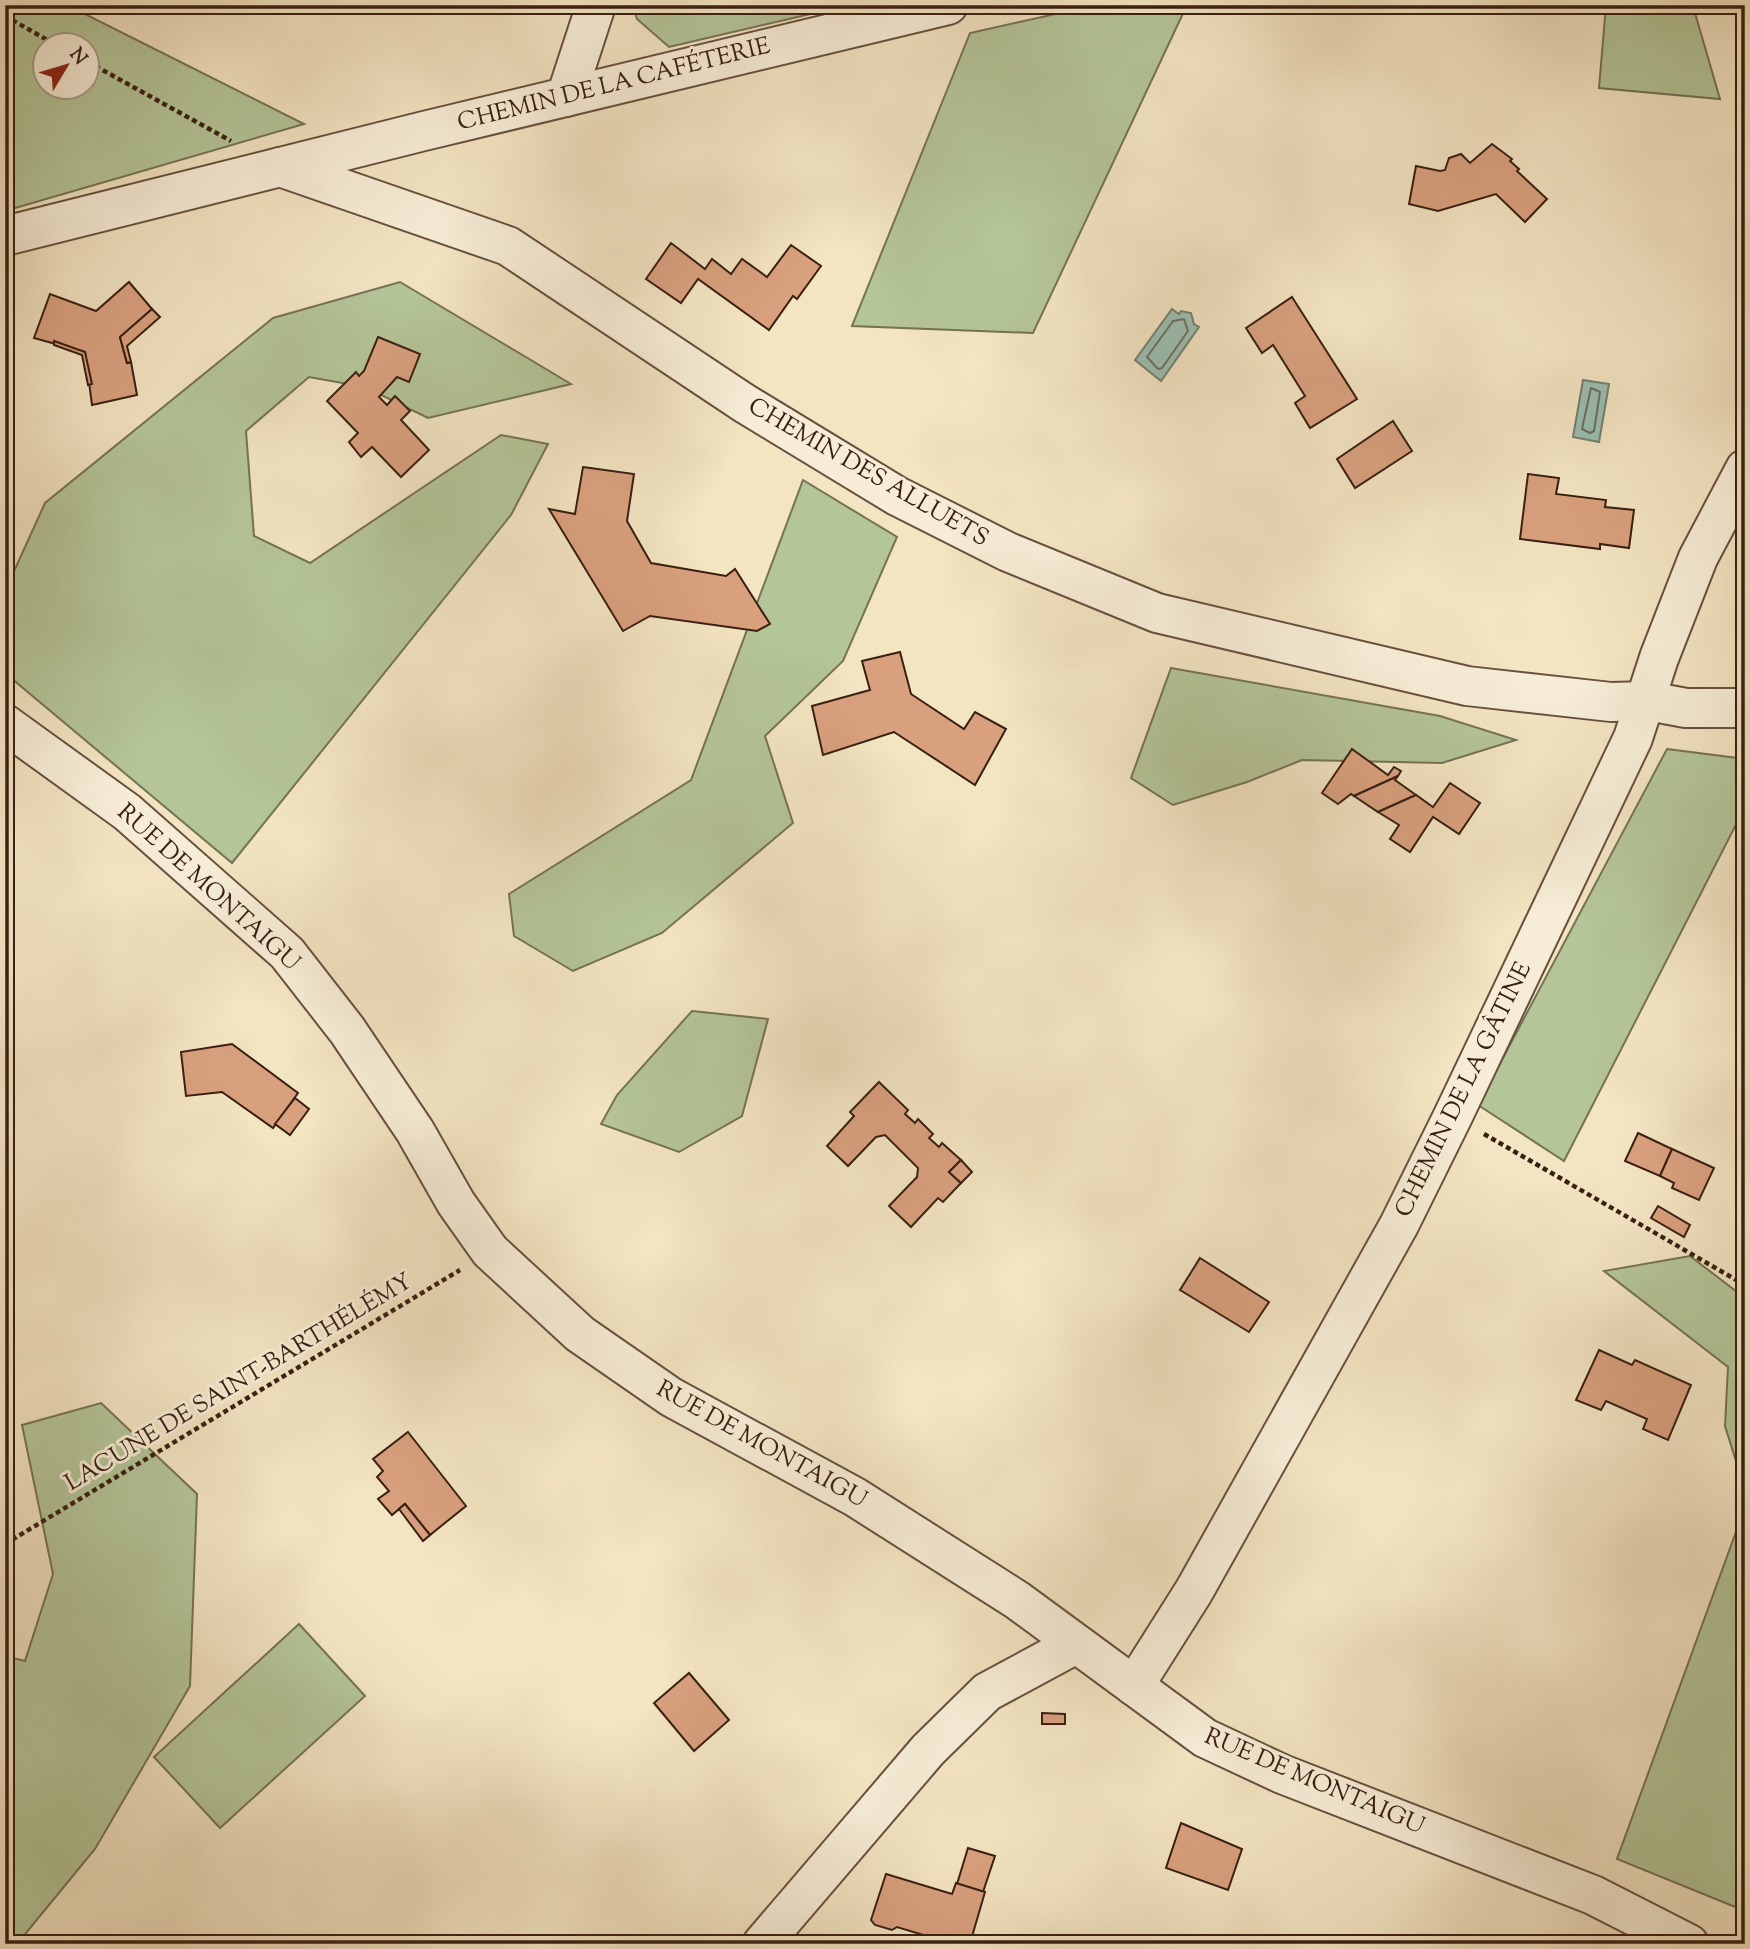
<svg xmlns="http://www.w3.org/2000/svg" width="1750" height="1949" viewBox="0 0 1750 1949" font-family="'Sorts Mill Goudy',serif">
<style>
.green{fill:#b4c598;stroke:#767255;stroke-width:2;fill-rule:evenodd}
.water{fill:#9bbfb1;stroke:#747f71;stroke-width:2}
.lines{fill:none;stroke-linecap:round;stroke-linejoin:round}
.shore{stroke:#6a6f62;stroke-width:2}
.building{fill:#d9a07e;stroke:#391f12;stroke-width:2}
.minor-casing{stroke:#68503e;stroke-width:42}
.path{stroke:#391f12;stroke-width:4.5;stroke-dasharray:5 3.5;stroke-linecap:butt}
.minor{stroke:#f7edd7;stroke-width:38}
.labels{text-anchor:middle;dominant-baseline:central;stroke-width:6;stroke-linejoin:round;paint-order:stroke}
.street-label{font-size:24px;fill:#391f12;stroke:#f7edd7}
</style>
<rect width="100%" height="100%" fill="#f3e4c2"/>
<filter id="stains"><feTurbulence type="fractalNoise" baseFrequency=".00286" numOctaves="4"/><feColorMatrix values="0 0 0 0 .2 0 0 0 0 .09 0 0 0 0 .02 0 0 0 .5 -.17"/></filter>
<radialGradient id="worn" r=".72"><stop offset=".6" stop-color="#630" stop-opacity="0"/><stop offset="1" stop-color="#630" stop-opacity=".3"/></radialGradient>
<!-- green -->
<g class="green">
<path d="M 5,5 L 67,5 L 304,124 L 5,211 ZM 46,46 L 88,46 L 88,88 L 46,88 Z"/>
<path d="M 632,5 L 849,5 L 669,47 L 637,19 Z"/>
<path d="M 1096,5 L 1187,5 L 1033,333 L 852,326 L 970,33 Z"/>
<path d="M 1606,5 L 1697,5 L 1695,13 L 1720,99 L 1599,88 Z"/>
<path d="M 400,282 L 571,384 L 428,418 L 365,387 L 309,377 L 246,431 L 254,536 L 310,563 L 501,435 L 548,444 L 511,515 L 232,863 L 5,673 L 5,591 L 45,503 L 273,318 Z"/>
<path d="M 803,480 L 897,537 L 843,661 L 765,736 L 793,823 L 662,933 L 573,971 L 514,936 L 509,894 L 691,780 Z"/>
<path d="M 1171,668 L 1440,716 L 1516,740 L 1442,763 L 1302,760 L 1247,782 L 1173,805 L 1131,778 Z"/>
<path d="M 1667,749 L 1745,759 L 1745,807 L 1564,1161 L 1478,1105 Z"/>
<path d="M 692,1011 L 768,1019 L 742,1116 L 679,1152 L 601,1124 L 617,1095 Z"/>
<path d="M 1690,1256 L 1745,1298 L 1745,1490 L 1725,1426 L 1728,1367 L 1604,1271 Z"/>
<path d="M 101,1403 L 197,1494 L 190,1686 L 95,1849 L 17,1944 L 5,1944 L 5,1656 L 25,1661 L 53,1574 L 22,1425 Z"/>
<path d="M 1745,1507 L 1745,1911 L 1617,1859 Z"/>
<path d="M 299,1624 L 365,1696 L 220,1828 L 154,1757 Z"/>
</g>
<!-- water -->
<g class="water">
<path d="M 1172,309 L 1179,314 L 1181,311 L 1191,313 L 1194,324 L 1199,327 L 1161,381 L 1135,360 Z"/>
<path d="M 1583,380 L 1609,384 L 1599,442 L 1573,437 Z"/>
</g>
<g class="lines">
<!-- shore -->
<g class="shore">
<path d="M 1184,319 L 1188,331 L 1162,368 L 1158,369 L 1147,357 L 1173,321 Z"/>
<path d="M 1591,388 L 1600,392 L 1594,431 L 1590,433 L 1582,429 Z"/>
</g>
</g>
<!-- building -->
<g class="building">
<path d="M 1492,144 L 1512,159 L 1510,161 L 1519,169 L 1517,171 L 1547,199 L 1525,222 L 1496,194 L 1438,211 L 1409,204 L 1416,166 L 1440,171 L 1445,170 L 1449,158 L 1461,154 L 1470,163 Z"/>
<path d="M 671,243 L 705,269 L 712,259 L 731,274 L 742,259 L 767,277 L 791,245 L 821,266 L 797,299 L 793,296 L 769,330 L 698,279 L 681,303 L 646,279 Z"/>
<path d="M 129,282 L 152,309 L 120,337 L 127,363 L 131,362 L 137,395 L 92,405 L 85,352 L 34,338 L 50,294 L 96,311 Z"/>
<path d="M 1292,297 L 1357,399 L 1310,428 L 1295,403 L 1305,396 L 1273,345 L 1262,353 L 1246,328 Z"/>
<path d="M 152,309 L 160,317 L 127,346 L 131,362 L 127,363 L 120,337 Z"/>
<path d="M 378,337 L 420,354 L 409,382 L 397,377 L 379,397 L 387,405 L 395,396 L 410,411 L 401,420 L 429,450 L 401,477 L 372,447 L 361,457 L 349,442 L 358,433 L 327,401 L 356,372 L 359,376 L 364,371 Z"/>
<path d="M 54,341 L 85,352 L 92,384 L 88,385 L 82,355 L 54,345 Z"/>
<path d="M 1393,421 L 1412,451 L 1355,488 L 1337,459 Z"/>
<path d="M 583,467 L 634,474 L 627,521 L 651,563 L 726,576 L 735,569 L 770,624 L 757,631 L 650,616 L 623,631 L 549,509 L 575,514 Z"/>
<path d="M 1528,474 L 1559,478 L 1556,494 L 1606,500 L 1605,507 L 1634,510 L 1629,548 L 1600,544 L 1600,549 L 1520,539 Z"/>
<path d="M 900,652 L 911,694 L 964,729 L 975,712 L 1006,729 L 975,785 L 894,732 L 823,755 L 812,706 L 870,690 L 862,661 Z"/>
<path d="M 1352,749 L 1388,775 L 1394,767 L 1401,771 L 1398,776 L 1354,796 L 1351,794 L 1338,804 L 1322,793 Z"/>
<path d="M 1398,776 L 1395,780 L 1416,795 L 1378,812 L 1354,796 Z"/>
<path d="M 1450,783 L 1480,803 L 1459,834 L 1433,817 L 1410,852 L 1390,839 L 1399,825 L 1378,812 L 1416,795 L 1433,807 Z"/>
<path d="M 232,1044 L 298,1093 L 273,1128 L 222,1092 L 186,1096 L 181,1052 Z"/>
<path d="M 879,1082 L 908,1110 L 905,1114 L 915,1123 L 918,1119 L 933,1134 L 929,1138 L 939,1147 L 942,1143 L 961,1160 L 949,1172 L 961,1183 L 943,1202 L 938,1198 L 911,1227 L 889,1206 L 917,1177 L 918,1168 L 885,1135 L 876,1137 L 848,1166 L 827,1146 L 854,1116 L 850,1112 Z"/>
<path d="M 295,1098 L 309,1109 L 290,1135 L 275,1124 Z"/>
<path d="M 1638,1133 L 1672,1149 L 1660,1176 L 1625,1161 Z"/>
<path d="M 1672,1149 L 1714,1168 L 1699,1200 L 1672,1188 L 1674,1183 L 1660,1176 Z"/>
<path d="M 961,1160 L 972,1172 L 961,1183 L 949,1172 Z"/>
<path d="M 1658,1206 L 1690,1225 L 1684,1237 L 1651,1218 Z"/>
<path d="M 1200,1258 L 1269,1302 L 1249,1332 L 1180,1290 Z"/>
<path d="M 1599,1350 L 1632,1365 L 1635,1360 L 1691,1385 L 1668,1440 L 1643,1429 L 1647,1419 L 1606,1401 L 1601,1410 L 1576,1400 Z"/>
<path d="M 408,1432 L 466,1506 L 430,1535 L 405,1504 L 392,1515 L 378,1499 L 389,1491 L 377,1477 L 383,1471 L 373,1459 Z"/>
<path d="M 405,1504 L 430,1535 L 423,1541 L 399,1509 Z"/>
<path d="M 689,1673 L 729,1720 L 694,1751 L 654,1703 Z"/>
<path d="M 1042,1713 L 1065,1714 L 1065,1724 L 1042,1724 Z"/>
<path d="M 1181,1823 L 1242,1849 L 1228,1890 L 1166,1868 Z"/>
<path d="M 968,1848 L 995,1856 L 983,1892 L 957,1884 Z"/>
<path d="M 886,1874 L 952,1894 L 956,1883 L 985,1892 L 971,1940 L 952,1935 L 949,1944 L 936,1944 L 925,1940 L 927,1936 L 897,1927 L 892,1930 L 875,1925 L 871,1920 Z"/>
</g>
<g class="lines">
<!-- minor casing -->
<g class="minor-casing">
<g id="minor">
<path d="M 566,97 L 596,5"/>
<path d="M 280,167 L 508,246 L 744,403 L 897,496 L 1008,552 L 1157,613 L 1467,686 L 1611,702 L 1648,701 L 1686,708 L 1745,708"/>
<path d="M 5,236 L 424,131 L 948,5"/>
<path d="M 5,724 L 127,812 L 287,953 L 347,1030 L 415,1131 L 456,1203 L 490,1251 L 580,1334 L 671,1397 L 855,1497 L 1017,1600 L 1205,1738 L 1282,1774 L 1593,1895 L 1689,1944"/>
<path d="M 1134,1686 L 1194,1591 L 1399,1225 L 1453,1116 L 1633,738 L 1659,658 L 1698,558 L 1745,469"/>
<path d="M 762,1944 L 928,1750 L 987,1692 L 1076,1644"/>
</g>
</g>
<!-- path -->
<g class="path">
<path d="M 5,16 L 58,46"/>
<path d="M 88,62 L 231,141"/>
<path d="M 1484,1134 L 1745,1285"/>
<path d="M 5,1544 L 460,1270"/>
</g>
<!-- minor -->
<use href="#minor" class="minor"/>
</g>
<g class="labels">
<!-- street labels -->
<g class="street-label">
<text transform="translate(614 85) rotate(-14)">CHEMIN DE LA CAFÉTERIE</text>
<text transform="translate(868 473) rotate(30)">CHEMIN DES ALLUETS</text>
<text transform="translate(208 888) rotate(42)">RUE DE MONTAIGU</text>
<text transform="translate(1464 1090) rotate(-64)">CHEMIN DE LA GÂTINE</text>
<text transform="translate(239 1383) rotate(-31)">LACUNE DE SAINT-BARTHÉLÉMY</text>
<text transform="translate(761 1445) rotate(29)">RUE DE MONTAIGU</text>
<text transform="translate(1314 1782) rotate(23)">RUE DE MONTAIGU</text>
</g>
</g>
<!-- margin -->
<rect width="1750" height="1949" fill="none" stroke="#f3e4c2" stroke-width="28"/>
<rect x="7" y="7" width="1736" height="1935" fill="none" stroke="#391f12" stroke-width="3.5"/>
<rect x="14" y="14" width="1722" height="1921" fill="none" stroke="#391f12" stroke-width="2"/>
<!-- north arrow -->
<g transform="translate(66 66) rotate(52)"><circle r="33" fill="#f7edd7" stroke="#ab9b88" stroke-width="2"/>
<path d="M0-5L12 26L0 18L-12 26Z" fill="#8f2418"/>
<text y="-10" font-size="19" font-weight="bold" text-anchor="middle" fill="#391f12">N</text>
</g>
<rect width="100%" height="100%" filter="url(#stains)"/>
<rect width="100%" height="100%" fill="url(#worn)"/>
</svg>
